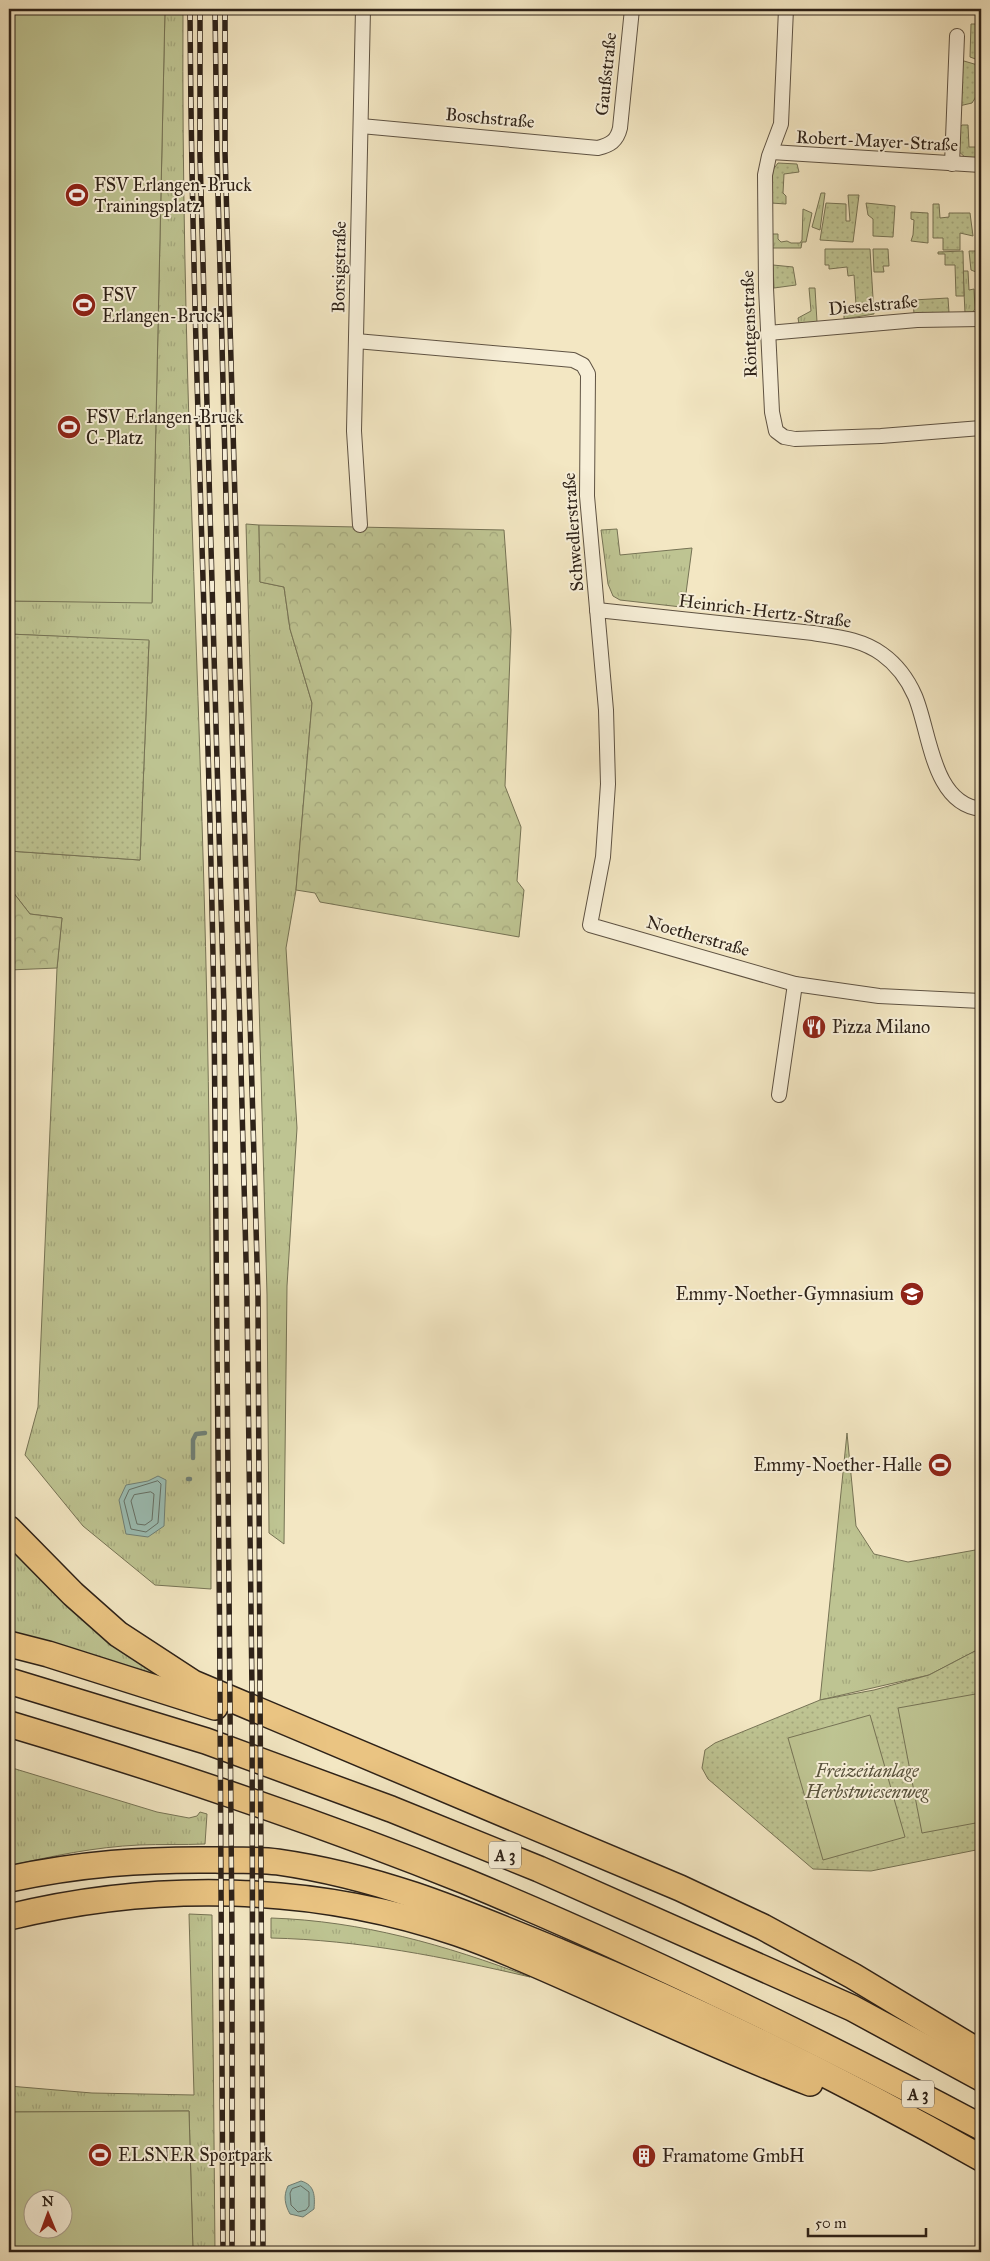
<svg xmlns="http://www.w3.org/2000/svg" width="990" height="2261" viewBox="0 0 990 2261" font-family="'IM FELL Great Primer',serif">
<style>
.grass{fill:url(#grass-tufts);stroke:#767355}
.forest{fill:url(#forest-crowns);stroke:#767355}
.park{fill:url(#park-dots);stroke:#767355}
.pitch{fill:#bec492;stroke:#767355;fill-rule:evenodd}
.water{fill:#9bbfb6;stroke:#6f8077}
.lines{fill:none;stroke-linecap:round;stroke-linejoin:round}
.shore{stroke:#647067;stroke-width:1}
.stream{stroke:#6f8077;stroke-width:4.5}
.minor-casing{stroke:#5f5343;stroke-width:16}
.motorway-casing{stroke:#2e2218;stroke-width:28}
.minor{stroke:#f7efd8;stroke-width:14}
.motorway{stroke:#eac482;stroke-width:25}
.rail-casing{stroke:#2e2218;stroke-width:5.5}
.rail{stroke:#f7efd8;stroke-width:4;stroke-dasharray:11;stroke-linecap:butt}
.labels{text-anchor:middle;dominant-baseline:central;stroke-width:4;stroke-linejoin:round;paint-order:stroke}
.shield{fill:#f7efd8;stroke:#6a6052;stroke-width:1}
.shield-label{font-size:16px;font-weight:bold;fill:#2e2218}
.street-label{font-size:18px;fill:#2e2218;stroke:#f7efd8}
.poi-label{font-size:18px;fill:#2e2218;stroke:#f7efd8;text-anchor:start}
.park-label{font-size:18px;font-style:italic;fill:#59533d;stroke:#f7efd8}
</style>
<defs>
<pattern id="grass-tufts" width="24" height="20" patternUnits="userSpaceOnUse" patternTransform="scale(1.25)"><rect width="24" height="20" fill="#bec492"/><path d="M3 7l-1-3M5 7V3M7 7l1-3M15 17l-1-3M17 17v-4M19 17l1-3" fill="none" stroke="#a4a87d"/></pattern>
<pattern id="forest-crowns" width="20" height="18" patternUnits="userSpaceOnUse" patternTransform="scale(1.25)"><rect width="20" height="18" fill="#bec492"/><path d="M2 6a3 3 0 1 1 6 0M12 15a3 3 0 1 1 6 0" fill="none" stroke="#a4a87d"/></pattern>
<pattern id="park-dots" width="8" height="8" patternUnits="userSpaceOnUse" patternTransform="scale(1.25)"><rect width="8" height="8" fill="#bec492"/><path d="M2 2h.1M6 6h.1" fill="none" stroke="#a4a87d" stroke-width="1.8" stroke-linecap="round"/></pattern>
</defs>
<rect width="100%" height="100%" fill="#f3e7c3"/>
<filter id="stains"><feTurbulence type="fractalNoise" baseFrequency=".004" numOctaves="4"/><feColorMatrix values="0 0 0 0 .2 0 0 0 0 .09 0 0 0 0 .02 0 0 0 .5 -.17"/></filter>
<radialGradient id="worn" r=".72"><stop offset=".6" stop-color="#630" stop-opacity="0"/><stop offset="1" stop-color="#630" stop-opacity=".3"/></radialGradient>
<!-- grass -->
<g class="grass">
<path d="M 165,9 L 183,9 C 181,342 200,676 207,1009 C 211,1202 211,1396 211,1589 L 155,1585 L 83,1526 L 25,1455 L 38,1407 L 57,968 L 62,918 L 30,914 L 9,887 L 9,851 L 140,860 L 149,641 L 9,634 L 9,601 L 152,602 Z"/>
<path d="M 821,193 L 825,193 L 820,230 L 812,227 Z"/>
<path d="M 803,209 L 812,213 L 806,242 L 802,242 L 801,248 L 772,248 L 772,234 L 778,234 L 778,239 L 781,242 L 787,241 L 791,243 L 800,243 L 802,240 Z"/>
<path d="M 963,271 L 968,271 L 969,290 L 974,289 L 975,309 L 972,313 L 965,313 Z"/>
<path d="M 809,288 L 815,288 L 817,322 L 799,324 L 798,318 L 811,311 Z"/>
<path d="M 246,524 L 259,525 L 260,582 L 284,587 L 290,629 L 312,703 L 296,890 L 286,948 L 297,1128 L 287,1286 L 284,1544 L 269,1533 L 267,1295 Z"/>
<path d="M 617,529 L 620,555 L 692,548 L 686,593 L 692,596 L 690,608 L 620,600 L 613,596 L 608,584 L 601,530 Z"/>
<path d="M 847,1433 L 856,1526 L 874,1554 L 908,1562 L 981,1549 L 981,1648 L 929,1675 L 820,1700 Z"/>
<path d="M 9,1545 L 154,1671 L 150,1673 L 9,1635 Z"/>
<path d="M 9,1767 L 157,1812 L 189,1818 L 197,1816 L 200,1812 L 207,1814 L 205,1844 C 183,1845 161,1844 139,1845 C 95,1847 52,1856 9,1866 Z"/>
<path d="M 189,1914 L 212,1915 L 215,2252 L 193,2252 L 189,2111 L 9,2112 L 9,2086 L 92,2093 L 194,2095 Z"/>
<path d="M 271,1918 C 362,1921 445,1945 530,1977 C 444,1957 359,1940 271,1938 Z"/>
</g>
<!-- forest -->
<g class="forest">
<path d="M 259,525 L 504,530 L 511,630 L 505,786 L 521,827 L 517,881 L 524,890 L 519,937 L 320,902 L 315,893 L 296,890 L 312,703 L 290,629 L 284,587 L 260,582 Z"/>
<path d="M 9,887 L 30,914 L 62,918 L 57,968 L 9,970 Z"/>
</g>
<!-- park -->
<g class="park">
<path d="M 971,24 L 981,24 L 981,61 L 970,57 Z"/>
<path d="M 964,61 L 981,66 C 981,79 980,92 972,103 L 959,106 L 961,65 Z"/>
<path d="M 962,125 L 968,125 L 969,147 L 981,147 L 981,160 L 966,158 L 957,150 L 956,132 Z"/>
<path d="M 778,163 L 797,164 L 799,172 L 784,174 L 783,193 L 786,196 L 786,204 L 771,203 L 772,171 Z"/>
<path d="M 848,195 L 859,195 L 853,242 L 820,240 L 826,203 L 846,204 L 846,221 L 850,221 Z"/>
<path d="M 866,203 L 895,206 L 893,237 L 873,236 L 873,219 L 868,215 Z"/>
<path d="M 933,204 L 939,204 L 940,218 L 949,217 L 949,213 L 970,213 L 973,236 L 960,233 L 960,250 L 943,250 L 943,238 L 933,238 Z"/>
<path d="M 911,212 L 928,213 L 928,243 L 911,241 L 913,235 L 914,220 L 911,219 Z"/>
<path d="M 825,249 L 870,249 L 874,314 L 844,319 L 844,309 L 856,305 L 854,275 L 848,276 L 847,267 L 829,269 L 829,265 L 825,265 Z"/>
<path d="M 873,249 L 888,249 L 889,266 L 883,266 L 884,272 L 874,272 Z"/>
<path d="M 963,251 L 964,296 L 956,296 L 955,265 L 945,265 L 945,254 L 938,254 L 938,252 Z"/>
<path d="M 969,251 L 981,251 L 981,274 L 971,270 Z"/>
<path d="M 773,265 L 793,267 L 796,285 L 774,288 Z"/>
<path d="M 948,298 L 949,313 L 914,314 L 913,300 Z"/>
<path d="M 9,634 L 149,640 L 140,860 L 9,851 Z"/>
<path d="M 975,1651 L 981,1670 L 981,1849 L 871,1871 L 813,1869 L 708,1779 L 702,1768 L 705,1750 L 715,1743 L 820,1700 L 874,1690 L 929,1675 Z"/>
</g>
<!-- pitch -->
<g class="pitch">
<path d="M 9,9 L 165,9 L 152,603 L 9,601 Z"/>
<path d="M 981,1693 L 981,1822 L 922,1833 L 898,1708 Z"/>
<path d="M 870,1715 L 905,1837 L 823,1860 L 788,1738 Z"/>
<path d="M 189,2111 L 193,2252 L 9,2252 L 9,2112 ZM 32,2198 L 62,2198 L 62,2228 L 32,2228 Z"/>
</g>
<!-- water -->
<g class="water">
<path d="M 158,1476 L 166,1480 L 164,1526 L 148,1537 L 126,1534 L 119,1500 L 126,1485 L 148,1481 Z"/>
<path d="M 301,2181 C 315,2185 315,2196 314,2209 L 303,2217 L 290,2214 C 285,2205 283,2196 288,2186 Z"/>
</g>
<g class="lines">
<!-- shore -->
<g class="shore">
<path d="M 158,1481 L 161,1484 L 158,1523 L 146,1532 L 131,1529 L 124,1501 L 129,1490 Z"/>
<path d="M 151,1492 L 154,1494 L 152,1520 L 145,1525 L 137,1524 L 131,1501 L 134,1495 Z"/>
<path d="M 301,2186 L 309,2192 L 309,2206 L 306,2210 L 298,2212 L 291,2205 L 290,2193 L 292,2189 Z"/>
</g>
<!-- stream -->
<g class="stream">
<path d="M 193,1458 L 193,1440 L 196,1434 L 205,1433"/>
<path d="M 188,1479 L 190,1479"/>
</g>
<!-- minor casing -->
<g class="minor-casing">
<g id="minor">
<path d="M 786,9 L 781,124 L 769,156 L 765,175 L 766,288 L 772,412 L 776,431 L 784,437 L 795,439 L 881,436 L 981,428"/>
<path d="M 361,126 L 598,148 C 610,145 617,141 620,128 L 632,9"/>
<path d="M 771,152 L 981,165"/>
<path d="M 952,164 L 957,36"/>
<path d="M 768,333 L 917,320 L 981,319"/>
<path d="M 356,341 L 573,360 L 583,365 L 588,374 L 587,496 L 606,710 L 608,784 L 603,857 L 590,925 L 795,984 L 879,996 L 981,1001"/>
<path d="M 360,525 L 354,431 L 363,9"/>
<path d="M 597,610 L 813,633 C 837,637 861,639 882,654 C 896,664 908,680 915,696 C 930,731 932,804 981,809"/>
<path d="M 779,1095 L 795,984"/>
</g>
</g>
<!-- motorway casing -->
<g class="motorway-casing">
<g id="motorway">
<path d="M 9,1529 L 73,1594 L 118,1634 L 193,1683 L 680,1888 L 763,1927 L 853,1976 L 981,2053"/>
<path d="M 9,1644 L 48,1654 L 215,1707"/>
<path d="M 9,1681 L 206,1741 L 391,1809 L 539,1869 L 852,2008 L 981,2078"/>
<path d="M 9,1724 C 163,1770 316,1821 465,1881 C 641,1954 813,2038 981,2127"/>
<path d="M 9,1879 C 80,1864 143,1859 216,1860 C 236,1861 258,1859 278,1862 C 382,1877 465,1913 560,1952 C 705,2012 845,2081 981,2158"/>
<path d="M 9,1917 C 157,1881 312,1884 457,1933 C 498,1947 538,1965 578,1983 C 655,2017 731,2053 810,2083"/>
</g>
</g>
<!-- minor -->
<use href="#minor" class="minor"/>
<!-- motorway -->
<use href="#motorway" class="motorway"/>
<!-- rail casing -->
<g class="rail-casing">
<g id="rail">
<path d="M 190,9 C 192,343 209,677 214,1012 C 220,1425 220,1839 223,2252"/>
<path d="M 200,9 L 200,156 L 224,1009 L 232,1939 L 232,2252"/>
<path d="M 215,9 L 217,155 L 247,1297 L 252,1690 L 253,2252"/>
<path d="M 225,9 L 225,152 L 258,1296 L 263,2252"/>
</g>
</g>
<!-- rail -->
<use href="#rail" class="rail"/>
</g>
<!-- icons -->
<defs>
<g id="stadium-disc" transform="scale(1.25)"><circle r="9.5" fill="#8f2418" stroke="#f7efd8"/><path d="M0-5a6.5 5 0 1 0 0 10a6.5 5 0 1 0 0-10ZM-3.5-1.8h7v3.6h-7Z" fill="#fff"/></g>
<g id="restaurant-disc" transform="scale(1.25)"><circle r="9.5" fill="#8f2418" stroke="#f7efd8"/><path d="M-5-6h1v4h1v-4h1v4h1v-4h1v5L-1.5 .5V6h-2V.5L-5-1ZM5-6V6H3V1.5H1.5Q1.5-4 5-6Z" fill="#fff"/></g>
<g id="school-disc" transform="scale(1.25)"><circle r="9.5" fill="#8f2418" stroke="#f7efd8"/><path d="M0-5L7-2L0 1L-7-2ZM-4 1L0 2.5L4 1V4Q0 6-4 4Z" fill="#fff"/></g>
<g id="building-disc" transform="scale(1.25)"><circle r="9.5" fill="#8f2418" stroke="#f7efd8"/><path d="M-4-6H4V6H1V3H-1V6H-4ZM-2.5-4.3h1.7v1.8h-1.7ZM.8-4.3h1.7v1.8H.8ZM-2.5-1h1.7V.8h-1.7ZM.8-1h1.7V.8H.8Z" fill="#fff"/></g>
</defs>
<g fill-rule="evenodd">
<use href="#stadium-disc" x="77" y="195"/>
<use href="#stadium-disc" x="84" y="305"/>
<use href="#stadium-disc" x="69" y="427"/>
<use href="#restaurant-disc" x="814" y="1027"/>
<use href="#school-disc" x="912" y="1294"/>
<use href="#stadium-disc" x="940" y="1465"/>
<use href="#stadium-disc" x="100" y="2155"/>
<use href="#building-disc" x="644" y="2156"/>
</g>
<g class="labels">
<!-- shield labels -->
<g class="shield">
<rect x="489" y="1841.5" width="32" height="27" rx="4"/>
<rect x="902" y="2080.5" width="32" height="27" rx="4"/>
</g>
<g class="shield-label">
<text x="505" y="1855">A 3</text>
<text x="918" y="2094">A 3</text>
</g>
<!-- street labels -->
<g class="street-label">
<text transform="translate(606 74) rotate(-84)">Gaußstraße</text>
<text transform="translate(490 118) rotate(5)">Boschstraße</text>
<text transform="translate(877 141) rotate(3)">Robert-Mayer-Straße</text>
<text transform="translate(339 267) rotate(-89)">Borsigstraße</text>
<text transform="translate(873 305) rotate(-5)">Dieselstraße</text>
<text transform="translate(749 324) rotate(-92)">Röntgenstraße</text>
<text transform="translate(573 532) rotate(-94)">Schwedlerstraße</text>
<text transform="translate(765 611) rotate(7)">Heinrich-Hertz-Straße</text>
<text transform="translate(698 936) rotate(16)">Noetherstraße</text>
</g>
<!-- poi labels -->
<g class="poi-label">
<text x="94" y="185">FSV Erlangen-Bruck<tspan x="94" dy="21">Trainingsplatz</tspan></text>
<text x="102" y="295">FSV<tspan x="102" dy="21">Erlangen-Bruck</tspan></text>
<text x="86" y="417">FSV Erlangen-Bruck<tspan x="86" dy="21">C-Platz</tspan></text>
<text x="832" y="1027">Pizza Milano</text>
<text x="894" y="1294" text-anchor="end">Emmy-Noether-Gymnasium</text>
<text x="922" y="1465" text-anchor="end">Emmy-Noether-Halle</text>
<text x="118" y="2155">ELSNER Sportpark</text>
<text x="662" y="2156">Framatome GmbH</text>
</g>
<!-- park labels -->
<g class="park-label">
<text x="867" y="1771">Freizeitanlage<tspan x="867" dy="21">Herbstwiesenweg</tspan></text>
</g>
</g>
<!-- margin -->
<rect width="990" height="2261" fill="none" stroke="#f3e7c3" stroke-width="30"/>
<rect x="10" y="10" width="970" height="2241" fill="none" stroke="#2e2218" stroke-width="2.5"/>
<rect x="15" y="15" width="960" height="2231" fill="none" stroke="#2e2218"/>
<!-- north arrow -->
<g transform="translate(48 2214) rotate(359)"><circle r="24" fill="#f7efd8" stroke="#a79d8b"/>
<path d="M0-4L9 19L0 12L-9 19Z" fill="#8f2418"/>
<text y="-8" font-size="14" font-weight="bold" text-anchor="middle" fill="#2e2218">N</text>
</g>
<!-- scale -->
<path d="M808 2228v8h118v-8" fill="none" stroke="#2e2218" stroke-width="2.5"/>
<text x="815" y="2228" font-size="15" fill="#2e2218" stroke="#f7efd8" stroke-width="4" paint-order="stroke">50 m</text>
<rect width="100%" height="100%" filter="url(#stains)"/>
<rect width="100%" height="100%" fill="url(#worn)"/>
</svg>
